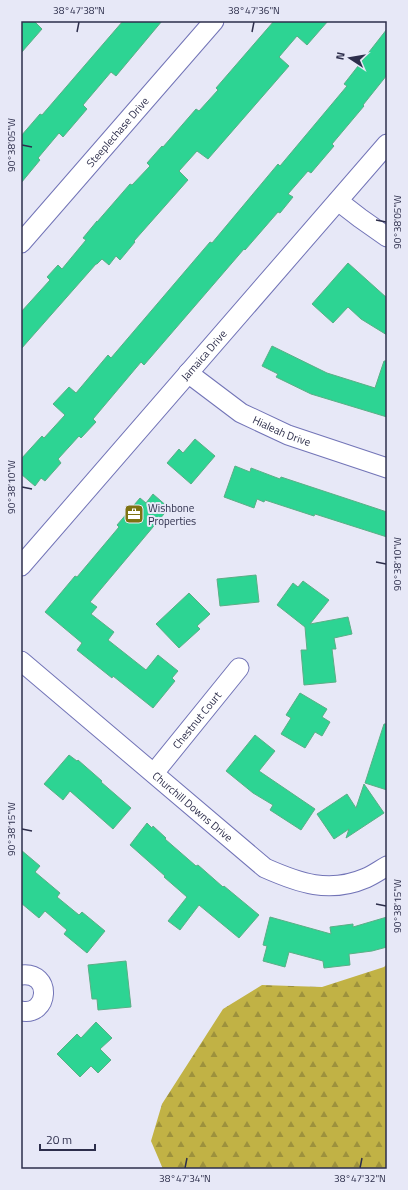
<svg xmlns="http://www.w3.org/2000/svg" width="408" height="1190" viewBox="0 0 408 1190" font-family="'Titillium Web',sans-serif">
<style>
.forest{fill:url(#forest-firs)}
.building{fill:#2dd493;stroke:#5bae86}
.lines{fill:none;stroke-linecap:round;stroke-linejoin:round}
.minor-casing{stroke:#7274b7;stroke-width:21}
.minor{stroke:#fff;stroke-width:19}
.ticks{fill:none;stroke:#2d2e4b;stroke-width:1.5}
.labels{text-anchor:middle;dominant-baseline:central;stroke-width:4;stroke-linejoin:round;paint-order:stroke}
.street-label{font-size:11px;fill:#2d2e4b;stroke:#e7e8f7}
.poi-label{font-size:11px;fill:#2d2e4b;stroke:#e7e8f7;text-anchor:start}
.neatline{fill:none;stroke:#2d2e4b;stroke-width:1.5}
.ticks-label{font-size:10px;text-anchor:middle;fill:#2d2e4b}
</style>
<defs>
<pattern id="forest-firs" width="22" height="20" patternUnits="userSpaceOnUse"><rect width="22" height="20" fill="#c1b245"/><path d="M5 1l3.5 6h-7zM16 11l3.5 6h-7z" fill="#9d913c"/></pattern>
</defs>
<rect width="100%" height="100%" fill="#e7e8f7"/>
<!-- forest -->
<path class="forest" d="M 387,964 L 387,1169 L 163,1169 L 151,1141 L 162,1104 L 223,1009 L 262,985 L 322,987 L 384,967 Z"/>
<!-- building -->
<g class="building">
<path d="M 21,21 L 34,21 L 42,29 L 21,53 Z"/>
<path d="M 123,21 L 162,21 L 116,76 L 111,72 L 83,105 L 87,109 L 63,137 L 59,133 L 38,158 L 40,160 L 21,183 L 21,136 L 40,114 L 42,115 Z"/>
<path d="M 274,21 L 328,21 L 307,45 L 297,36 L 279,57 L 289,66 L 208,159 L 197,151 L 179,171 L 188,180 L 134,241 L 135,242 L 120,260 L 116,256 L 109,265 L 102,259 L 97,264 L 96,264 L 21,349 L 21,312 L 50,280 L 47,277 L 58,265 L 62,269 L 86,240 L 83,238 L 97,221 L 97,222 L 130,184 L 132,185 L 150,166 L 147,163 L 162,146 L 163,147 L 196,109 L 199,111 L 218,90 L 216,88 Z"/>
<path d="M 387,29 L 387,75 L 363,105 L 364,106 L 332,144 L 334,146 L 311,173 L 308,171 L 288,194 L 293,197 L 280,213 L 278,212 L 245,250 L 244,249 L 144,365 L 141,362 L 93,419 L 96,422 L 81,438 L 79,436 L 58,459 L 61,463 L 45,481 L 41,478 L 35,486 L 21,474 L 21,459 L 42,436 L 44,438 L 65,415 L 53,404 L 69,387 L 76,393 L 108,355 L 111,358 L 210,242 L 212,243 L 278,164 L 280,166 L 347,86 L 344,84 Z"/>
<path d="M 348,263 L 387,298 L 387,335 L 361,319 L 348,307 L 333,323 L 312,304 Z"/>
<path d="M 272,346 L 327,373 L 375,388 L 384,361 L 387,361 L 387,417 L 311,394 L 276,377 L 278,374 L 262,366 Z"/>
<path d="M 195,439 L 215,456 L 191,484 L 167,463 L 179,449 L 183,453 Z"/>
<path d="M 235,466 L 250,472 L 251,468 L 280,479 L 281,477 L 387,512 L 387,537 L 315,514 L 314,516 L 265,500 L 264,502 L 257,499 L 254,508 L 224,497 Z"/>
<path d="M 153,494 L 169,508 L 90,602 L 97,607 L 91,614 L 114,632 L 108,640 L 146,670 L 158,655 L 178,671 L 172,678 L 175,681 L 153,708 L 113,676 L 112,678 L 77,650 L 82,643 L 45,612 L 75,576 L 77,577 L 119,527 L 117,525 L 140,498 L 146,503 Z"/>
<path d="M 256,575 L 259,602 L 220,606 L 217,579 Z"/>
<path d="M 303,581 L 329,600 L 310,624 L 348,617 L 352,634 L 334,638 L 336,649 L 332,649 L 336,682 L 304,685 L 301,650 L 307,650 L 305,627 L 277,605 L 293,583 L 298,587 Z"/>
<path d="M 189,593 L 210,614 L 197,626 L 200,629 L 179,648 L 156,624 Z"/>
<path d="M 300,693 L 327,709 L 322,717 L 330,722 L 322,736 L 315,732 L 305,748 L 281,734 L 291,718 L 286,715 Z"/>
<path d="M 384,724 L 387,724 L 387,790 L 365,783 Z"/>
<path d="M 255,735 L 275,751 L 259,771 L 315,809 L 301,830 L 270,810 L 273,805 L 253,793 L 226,771 Z"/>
<path d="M 69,755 L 77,761 L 78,760 L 102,781 L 101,782 L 131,808 L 113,829 L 70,791 L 63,800 L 44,784 Z"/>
<path d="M 364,784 L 384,813 L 346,838 L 349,829 L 334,839 L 317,814 L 347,794 L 356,808 Z"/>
<path d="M 147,823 L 152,828 L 153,826 L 166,838 L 165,839 L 196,866 L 198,865 L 223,887 L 224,886 L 259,915 L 239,938 L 199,905 L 180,930 L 168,921 L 187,897 L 164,877 L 165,876 L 130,845 Z"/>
<path d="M 21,850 L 40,866 L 35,872 L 60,893 L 57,897 L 79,915 L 82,912 L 105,931 L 87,953 L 64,934 L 67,930 L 45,911 L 39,918 L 21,903 Z"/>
<path d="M 270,917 L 331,934 L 330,927 L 353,924 L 353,927 L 387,917 L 387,947 L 372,951 L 349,954 L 350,965 L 324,968 L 323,961 L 289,952 L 285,967 L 263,961 L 267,946 L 263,945 Z"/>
<path d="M 126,961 L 131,1007 L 98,1010 L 97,999 L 92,999 L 88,965 Z"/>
<path d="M 96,1022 L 112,1038 L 100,1049 L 111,1060 L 98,1073 L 91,1066 L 80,1077 L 57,1054 L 77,1034 L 81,1038 Z"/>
</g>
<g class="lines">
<!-- minor casing -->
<g class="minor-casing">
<g id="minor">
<path d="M 338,201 L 360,218 L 387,237"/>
<path id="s1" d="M 21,243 L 214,21"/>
<path id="s2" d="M 188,373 L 241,413 L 288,435 L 387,468"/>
<path id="s3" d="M 21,566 L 387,144"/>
<path id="s4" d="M 21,661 L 265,868 C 299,883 329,894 366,878 C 373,875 380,870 387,866"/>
<path id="s5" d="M 154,773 L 239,668"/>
<path d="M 21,975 C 53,971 49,1017 21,1011"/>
</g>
</g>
<!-- minor -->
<use href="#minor" class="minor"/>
</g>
<!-- ticks -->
<path class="ticks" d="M 77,32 L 79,22M 252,32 L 254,22M 22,145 L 32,147M 376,220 L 386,222M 22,487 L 32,489M 376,562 L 386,564M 22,829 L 32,831M 376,904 L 386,906M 185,1168 L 187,1158M 360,1168 L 362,1158"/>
<!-- icons -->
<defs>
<g id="office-square" transform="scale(1)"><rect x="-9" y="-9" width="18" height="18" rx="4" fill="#7e7212" stroke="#e7e8f7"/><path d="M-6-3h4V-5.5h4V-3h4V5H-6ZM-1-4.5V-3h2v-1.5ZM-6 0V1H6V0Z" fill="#fff"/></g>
</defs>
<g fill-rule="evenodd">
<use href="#office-square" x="134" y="514"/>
</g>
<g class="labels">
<!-- street labels -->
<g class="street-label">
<text stroke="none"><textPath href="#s1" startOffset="147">Steeplechase Drive</textPath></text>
<text stroke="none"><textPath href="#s3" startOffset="279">Jamaica Drive</textPath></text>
<text stroke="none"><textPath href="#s2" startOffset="111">Hialeah Drive</textPath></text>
<text stroke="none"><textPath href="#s5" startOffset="68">Chestnut Court</textPath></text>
<text stroke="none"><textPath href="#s4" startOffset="225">Churchill Downs Drive</textPath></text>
</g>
<!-- poi labels -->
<g class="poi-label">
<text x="148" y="508">Wishbone<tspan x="148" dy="13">Properties</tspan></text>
</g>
</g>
<!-- border -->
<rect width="408" height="1190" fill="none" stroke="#e7e8f7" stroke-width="44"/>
<!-- north arrow -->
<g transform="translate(350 58) rotate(282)" stroke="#e7e8f7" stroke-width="3" paint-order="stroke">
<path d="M0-3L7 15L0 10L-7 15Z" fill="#2d2e4b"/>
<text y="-6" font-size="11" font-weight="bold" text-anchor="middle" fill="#2d2e4b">N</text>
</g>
<!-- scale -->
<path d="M40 1144v6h55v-6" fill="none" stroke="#2d2e4b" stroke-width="2"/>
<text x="46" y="1144" font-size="12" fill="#2d2e4b" stroke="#e7e8f7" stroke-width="3" paint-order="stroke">20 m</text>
<rect x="22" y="22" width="364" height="1146" class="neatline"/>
<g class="ticks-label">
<text x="79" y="14">38°47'38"N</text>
<text x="254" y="14">38°47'36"N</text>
<text transform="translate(11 145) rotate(-90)" y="4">90°38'05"W</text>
<text transform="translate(397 222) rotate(-90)" y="4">90°38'05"W</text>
<text transform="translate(11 487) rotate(-90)" y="4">90°38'10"W</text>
<text transform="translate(397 564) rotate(-90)" y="4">90°38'10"W</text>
<text transform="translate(11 829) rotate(-90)" y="4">90°38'15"W</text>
<text transform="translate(397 906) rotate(-90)" y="4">90°38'15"W</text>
<text x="185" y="1182">38°47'34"N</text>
<text x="360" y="1182">38°47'32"N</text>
</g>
</svg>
